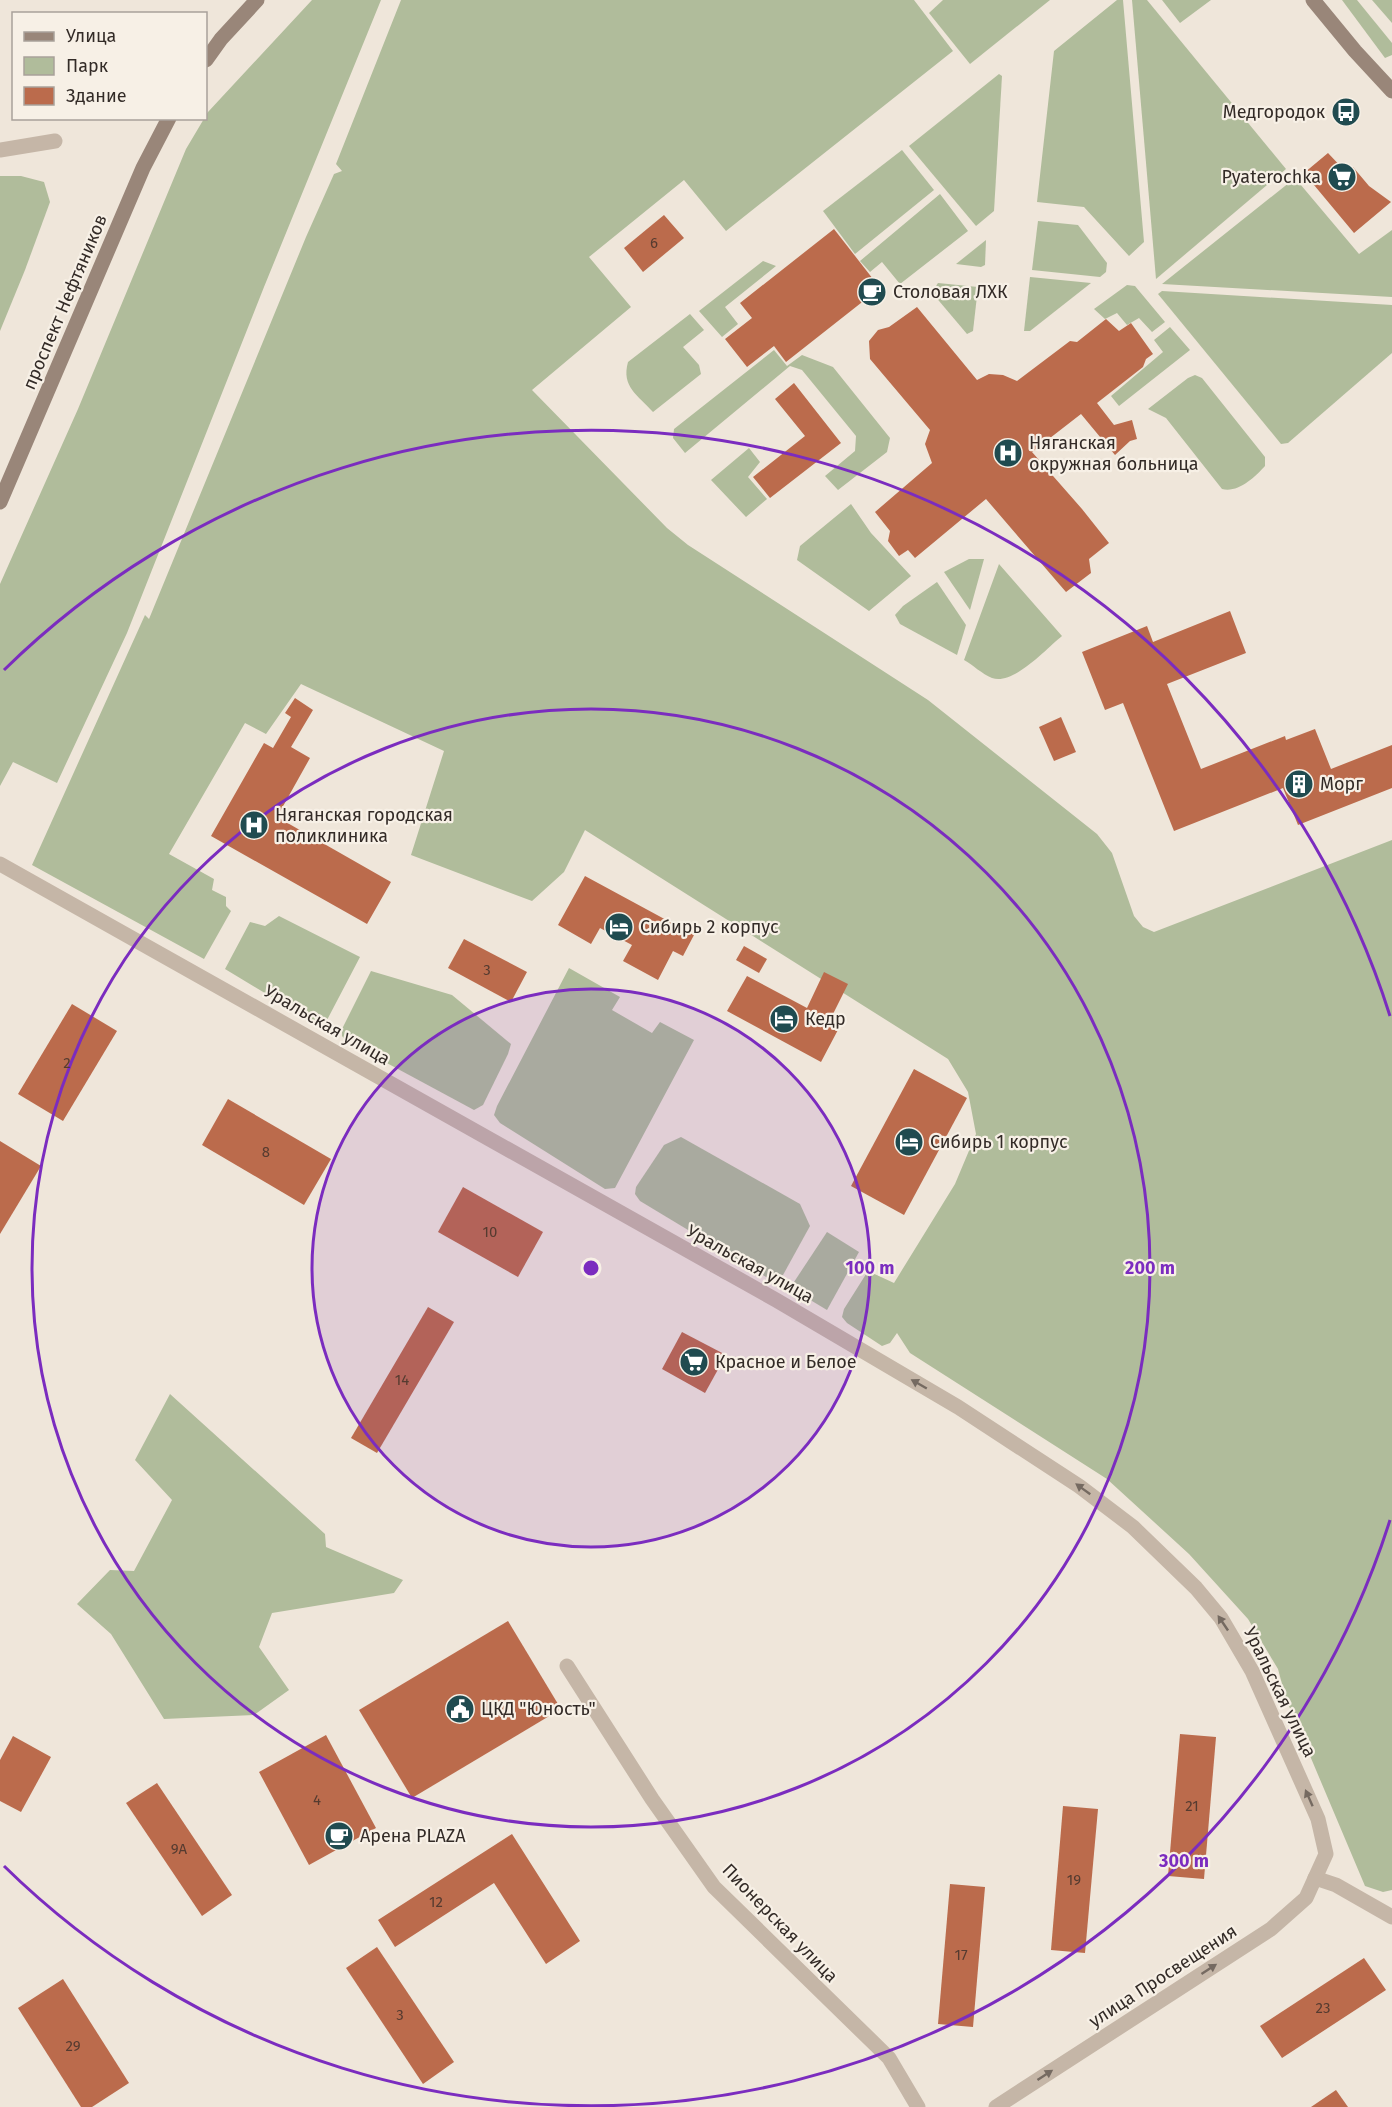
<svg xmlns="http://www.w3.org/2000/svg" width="1392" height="2107" viewBox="0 0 1392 2107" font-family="'Fira Sans',sans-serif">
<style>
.green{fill:#b0bc9b}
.building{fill:#bb6b4c}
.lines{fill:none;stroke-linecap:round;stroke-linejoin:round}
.minor{stroke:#c5b6a7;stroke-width:15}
.tertiary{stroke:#c5b6a7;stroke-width:15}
.secondary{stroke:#998679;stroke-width:15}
.oneway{fill:#756a61}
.ring{fill:none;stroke:#7b2cbf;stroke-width:3}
.labels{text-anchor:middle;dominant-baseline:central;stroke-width:4.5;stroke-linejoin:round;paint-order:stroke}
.number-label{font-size:15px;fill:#553b30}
.poi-label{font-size:18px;fill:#332b27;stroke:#f7f0e6;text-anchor:start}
.street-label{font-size:18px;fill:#332b27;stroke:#f7f0e6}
.centre{fill:#7b2cbf;stroke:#f7f0e6;stroke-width:3}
.ring-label{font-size:18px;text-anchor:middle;font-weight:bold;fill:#7b2cbf;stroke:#f7f0e6;stroke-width:4.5;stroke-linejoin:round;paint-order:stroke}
</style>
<rect width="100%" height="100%" fill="#efe6da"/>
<!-- green -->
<g class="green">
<path d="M 312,0 L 381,0 L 264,287 L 127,633 L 57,783 L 13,762 L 0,786 L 0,584 L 78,409 L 186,149 L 208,112 Z"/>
<path d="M 401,0 L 914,0 L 953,51 L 726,231 L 684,180 L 589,257 L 631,307 L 532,390 L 667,528 L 688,545 L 928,700 L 1097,834 L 1112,853 L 1134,916 L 1143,927 L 1154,932 L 1392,840 L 1392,1890 L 1383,1892 L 1365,1886 L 1286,1699 L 1278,1669 L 1248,1619 L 1189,1554 L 1107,1479 L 910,1353 L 897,1333 L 890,1343 L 882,1346 L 847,1323 L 842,1317 L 844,1309 L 868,1271 L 894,1283 L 955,1184 L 976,1134 L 968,1092 L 948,1059 L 585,830 L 564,872 L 532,901 L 411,855 L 444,751 L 301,684 L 266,734 L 245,723 L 169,854 L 214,879 L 212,890 L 226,897 L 226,906 L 231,911 L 204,959 L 32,865 L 145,615 L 149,619 L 306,237 L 334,174 L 342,171 L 336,164 Z"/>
<path d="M 943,0 L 1050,0 L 970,64 L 929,13 Z"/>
<path d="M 1117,0 L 1123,0 L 1144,242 L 1129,256 L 1084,207 L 1037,202 L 1054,51 Z"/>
<path d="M 1132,0 L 1147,0 L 1286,169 L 1156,279 Z"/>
<path d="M 1162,0 L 1211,0 L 1180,23 Z"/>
<path d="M 1342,0 L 1357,0 L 1392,43 L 1392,55 L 1385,58 Z"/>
<path d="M 1372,0 L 1392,0 L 1392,23 Z"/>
<path d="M 999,74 L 1002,76 L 994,211 L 976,226 L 909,146 Z"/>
<path d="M 902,150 L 934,190 L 855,254 L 823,211 Z"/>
<path d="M 0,176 L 21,176 L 44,182 L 50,202 L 25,270 L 0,331 Z"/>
<path d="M 1295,178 L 1359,254 L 1392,230 L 1392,297 L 1162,284 Z"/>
<path d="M 940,194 L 968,231 L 900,284 L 882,262 L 870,272 L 860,261 Z"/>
<path d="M 1038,221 L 1078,225 L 1107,263 L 1106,272 L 1100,277 L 1032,270 Z"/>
<path d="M 986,240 L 985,265 L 981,267 L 956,264 Z"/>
<path d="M 763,261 L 776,266 L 725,307 L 738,324 L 722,337 L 699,311 Z"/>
<path d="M 1030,277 L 1091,283 L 1030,331 L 1024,331 Z"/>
<path d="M 938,283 L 978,287 L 973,331 L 967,334 L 934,295 L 934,289 Z"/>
<path d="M 1127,285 L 1135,286 L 1165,322 L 1152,332 L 1139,318 L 1127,325 L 1117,313 L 1105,319 L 1094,309 Z"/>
<path d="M 1162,291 L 1392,305 L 1392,353 L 1288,443 L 1281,444 L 1158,294 Z"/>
<path d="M 690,314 L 704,330 L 683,347 L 699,365 L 701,374 L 653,412 C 638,395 621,387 628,362 Z"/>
<path d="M 1170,327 L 1190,350 L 1119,406 L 1111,396 L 1163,352 L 1154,340 Z"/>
<path d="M 774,350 L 787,366 L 802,355 L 833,367 L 890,438 L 887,452 L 838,490 L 825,476 L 855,451 L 856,436 L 802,370 L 790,366 L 685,453 L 673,438 L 674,429 Z"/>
<path d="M 1195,375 L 1202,378 L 1265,457 L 1265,466 C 1254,478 1238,493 1222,489 L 1166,418 L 1148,409 L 1188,378 Z"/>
<path d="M 749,448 L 760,462 L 748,477 L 767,499 L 746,517 L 711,480 Z"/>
<path d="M 851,504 L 871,533 L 911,576 L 869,611 L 797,560 L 800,546 Z"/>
<path d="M 969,559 L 984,559 L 970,610 L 944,572 Z"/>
<path d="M 999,564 L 1062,636 C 1047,648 1013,686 992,678 C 982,674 973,665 964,660 Z"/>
<path d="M 937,582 L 966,625 L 957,655 L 900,624 L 895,615 L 903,606 Z"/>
<path d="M 279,916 L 360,957 L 327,1020 L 318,1025 L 225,969 L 250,922 L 265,926 Z"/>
<path d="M 569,968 L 620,997 L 612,1010 L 652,1033 L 660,1022 L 694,1040 L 615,1188 L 605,1189 L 500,1123 L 494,1115 L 497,1106 Z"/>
<path d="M 371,971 L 452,995 L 511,1044 L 508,1054 L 483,1105 L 474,1110 L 346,1041 L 342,1036 L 342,1029 Z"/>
<path d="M 681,1137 L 800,1204 L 810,1226 L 783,1275 L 771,1280 L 640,1201 L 635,1194 L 636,1187 L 664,1145 Z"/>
<path d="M 827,1232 L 859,1252 L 827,1310 L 797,1292 L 794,1282 Z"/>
<path d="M 170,1394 L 325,1534 L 326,1547 L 403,1580 L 394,1593 L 272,1613 L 259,1647 L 289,1690 L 254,1715 L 164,1719 L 111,1634 L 77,1604 L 110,1570 L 134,1571 L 172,1500 L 135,1460 Z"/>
</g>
<!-- building -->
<g class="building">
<path d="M 1328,153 L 1346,172 L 1353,167 L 1369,186 L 1391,202 L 1354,233 L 1304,173 Z"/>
<path d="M 664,215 L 684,238 L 643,272 L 624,248 Z"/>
<path d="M 834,229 L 880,288 L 786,362 L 774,346 L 747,367 L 725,339 L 752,318 L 740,303 Z"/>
<path d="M 917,307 L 977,380 L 989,374 L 1003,375 L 1017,381 L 1070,341 L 1077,342 L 1106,319 L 1119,331 L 1131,323 L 1153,354 L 1146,359 L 1143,367 L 1097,403 L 1114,425 L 1132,420 L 1137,439 L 1130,441 L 1115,455 L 1081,414 L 1032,452 L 1082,509 L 1109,543 L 1089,559 L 1091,573 L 1066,592 L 986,499 L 915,558 L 908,550 L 899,556 L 888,541 L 890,531 L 875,512 L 932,463 L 925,444 L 930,430 L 870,359 L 869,341 L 878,330 L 889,327 Z"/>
<path d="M 794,383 L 841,443 L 770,498 L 753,477 L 805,436 L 775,399 Z"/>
<path d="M 1230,611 L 1246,653 L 1167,684 L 1201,769 L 1285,736 L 1286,740 L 1315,729 L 1331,769 L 1392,745 L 1392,788 L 1298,825 L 1283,788 L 1174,831 L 1123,703 L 1105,710 L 1082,652 L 1147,626 L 1153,642 Z"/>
<path d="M 295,698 L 313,710 L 291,747 L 310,758 L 277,817 L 391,882 L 367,924 L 211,836 L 264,743 L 273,748 L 291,717 L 285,713 Z"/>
<path d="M 1061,717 L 1076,752 L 1054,761 L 1039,727 Z"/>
<path d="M 585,876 L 694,935 L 683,956 L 673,951 L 658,980 L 623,961 L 632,945 L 600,928 L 591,944 L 558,925 Z"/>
<path d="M 464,939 L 527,972 L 511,1002 L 448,968 Z"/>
<path d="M 744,946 L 767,959 L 759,973 L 736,960 Z"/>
<path d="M 824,972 L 848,984 L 830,1020 L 840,1026 L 821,1062 L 727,1011 L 747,976 L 807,1008 Z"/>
<path d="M 72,1004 L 117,1031 L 63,1121 L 18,1094 Z"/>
<path d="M 914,1069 L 967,1098 L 904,1215 L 851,1186 Z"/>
<path d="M 228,1099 L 331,1159 L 304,1205 L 202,1145 Z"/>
<path d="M 0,1141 L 41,1166 L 0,1234 Z"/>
<path d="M 463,1187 L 543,1232 L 518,1277 L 438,1232 Z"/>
<path d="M 428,1307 L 454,1322 L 377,1453 L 351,1438 Z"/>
<path d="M 682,1332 L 726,1355 L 705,1393 L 662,1369 Z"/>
<path d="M 508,1621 L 561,1709 L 412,1798 L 359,1710 Z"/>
<path d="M 1180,1734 L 1216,1737 L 1204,1879 L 1168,1876 Z"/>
<path d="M 326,1735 L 376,1828 L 309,1865 L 259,1772 Z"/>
<path d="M 13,1736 L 51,1757 L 21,1812 L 0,1801 L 0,1760 Z"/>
<path d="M 157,1783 L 232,1895 L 202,1916 L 126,1803 Z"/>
<path d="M 1063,1806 L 1098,1809 L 1085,1953 L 1051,1950 Z"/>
<path d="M 512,1834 L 580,1941 L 546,1964 L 494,1883 L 395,1947 L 378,1920 Z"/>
<path d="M 950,1884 L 985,1887 L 973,2027 L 938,2024 Z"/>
<path d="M 377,1947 L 454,2062 L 423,2084 L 346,1968 Z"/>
<path d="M 1364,1958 L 1386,1990 L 1282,2058 L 1260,2026 Z"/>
<path d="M 63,1979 L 129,2083 L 92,2107 L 81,2107 L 18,2008 Z"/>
<path d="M 1336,2090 L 1348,2107 L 1311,2107 Z"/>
</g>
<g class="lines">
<!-- minor -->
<g class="minor">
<path d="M 0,150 L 55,141"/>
<path d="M 567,1666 L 652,1799 L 714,1887 L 889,2058 L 918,2107"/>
<path d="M 1315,1878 L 1336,1885 L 1392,1917"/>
</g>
<!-- tertiary -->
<path class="tertiary" d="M 0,864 L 776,1300 L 958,1407 L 1079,1486 L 1133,1527 L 1196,1588 L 1221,1618 L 1252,1671 L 1318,1819 L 1326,1854 L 1306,1898 L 1271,1929 L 996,2107"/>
<!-- secondary -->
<g class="secondary">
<path d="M 1313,0 L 1355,51 L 1392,91"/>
<path d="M 206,60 L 221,39 L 257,0"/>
<path d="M 0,502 L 143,168 L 169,118"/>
</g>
</g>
<!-- one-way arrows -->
<defs><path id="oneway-solid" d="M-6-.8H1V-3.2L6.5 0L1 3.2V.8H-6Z" transform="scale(1.5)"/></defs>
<g class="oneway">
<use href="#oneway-solid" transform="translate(919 1384) rotate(-150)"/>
<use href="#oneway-solid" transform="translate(1083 1489) rotate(-144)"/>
<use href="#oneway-solid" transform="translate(1223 1623) rotate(-124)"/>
<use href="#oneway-solid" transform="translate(1309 1798) rotate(-114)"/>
<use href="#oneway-solid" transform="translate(1209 1969) rotate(-33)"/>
<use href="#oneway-solid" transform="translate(1045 2075) rotate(-33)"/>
</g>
<!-- distance rings -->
<circle cx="591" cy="1268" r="279" fill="#7b2cbf" fill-opacity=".12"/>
<g class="ring">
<circle cx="591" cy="1268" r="279"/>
<circle cx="591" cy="1268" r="559"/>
<path d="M1390 1520A838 838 0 0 1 4 1866M4 670A838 838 0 0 1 1390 1016"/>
</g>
<!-- icons -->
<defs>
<g id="bus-disc" transform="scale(1.5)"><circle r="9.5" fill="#204b50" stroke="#f7f0e6"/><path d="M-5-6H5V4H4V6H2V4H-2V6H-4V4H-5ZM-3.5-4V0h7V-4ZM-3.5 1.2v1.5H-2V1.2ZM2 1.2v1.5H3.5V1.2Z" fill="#fff"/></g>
<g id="supermarket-disc" transform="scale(1.5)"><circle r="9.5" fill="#204b50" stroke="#f7f0e6"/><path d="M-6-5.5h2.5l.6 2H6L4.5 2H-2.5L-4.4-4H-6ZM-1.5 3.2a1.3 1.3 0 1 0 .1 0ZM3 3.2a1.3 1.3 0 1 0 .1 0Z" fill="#fff"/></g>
<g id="cafe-disc" transform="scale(1.5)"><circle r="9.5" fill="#204b50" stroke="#f7f0e6"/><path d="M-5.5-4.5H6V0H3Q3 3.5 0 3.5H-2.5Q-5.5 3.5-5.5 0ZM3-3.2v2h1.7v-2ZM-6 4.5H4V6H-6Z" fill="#fff"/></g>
<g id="hospital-disc" transform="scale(1.5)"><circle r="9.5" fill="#204b50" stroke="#f7f0e6"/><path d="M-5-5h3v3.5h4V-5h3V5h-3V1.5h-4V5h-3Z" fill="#fff"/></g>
<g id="building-disc" transform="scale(1.5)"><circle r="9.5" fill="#204b50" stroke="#f7f0e6"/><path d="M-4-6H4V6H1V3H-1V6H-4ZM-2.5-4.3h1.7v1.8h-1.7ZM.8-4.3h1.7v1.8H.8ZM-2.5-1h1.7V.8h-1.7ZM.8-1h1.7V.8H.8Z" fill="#fff"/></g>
<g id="hotel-disc" transform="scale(1.5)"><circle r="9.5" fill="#204b50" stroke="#f7f0e6"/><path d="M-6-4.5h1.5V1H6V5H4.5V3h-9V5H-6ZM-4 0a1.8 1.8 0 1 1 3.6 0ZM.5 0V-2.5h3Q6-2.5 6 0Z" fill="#fff"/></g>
<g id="civic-disc" transform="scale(1.5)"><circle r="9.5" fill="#204b50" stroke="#f7f0e6"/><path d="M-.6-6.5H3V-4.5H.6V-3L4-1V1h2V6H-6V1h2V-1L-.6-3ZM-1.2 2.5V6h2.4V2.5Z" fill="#fff"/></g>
</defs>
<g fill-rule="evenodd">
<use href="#bus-disc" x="1346" y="112"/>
<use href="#supermarket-disc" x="1342" y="177"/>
<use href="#cafe-disc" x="872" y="292"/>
<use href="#hospital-disc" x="1008" y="453"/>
<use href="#building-disc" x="1299" y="784"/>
<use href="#hospital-disc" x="254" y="825"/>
<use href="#hotel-disc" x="619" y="927"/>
<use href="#hotel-disc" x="784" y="1019"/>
<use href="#hotel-disc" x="909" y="1142"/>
<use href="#supermarket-disc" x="694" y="1362"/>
<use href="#civic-disc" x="460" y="1709"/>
<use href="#cafe-disc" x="339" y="1836"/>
</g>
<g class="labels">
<!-- number labels -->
<g class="number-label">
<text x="654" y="243">6</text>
<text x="487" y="970">3</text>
<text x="67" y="1063">2</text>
<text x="266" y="1152">8</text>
<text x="490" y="1232">10</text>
<text x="402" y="1380">14</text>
<text x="317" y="1800">4</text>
<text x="1192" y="1806">21</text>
<text x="179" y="1849">9А</text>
<text x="1074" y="1880">19</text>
<text x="436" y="1902">12</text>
<text x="961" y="1955">17</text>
<text x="1323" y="2008">23</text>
<text x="400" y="2015">3</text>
<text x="73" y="2046">29</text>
</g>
<!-- poi labels -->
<g class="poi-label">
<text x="1325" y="112" text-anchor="end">Медгородок</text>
<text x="1321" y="177" text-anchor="end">Pyaterochka</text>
<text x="893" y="292">Столовая ЛХК</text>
<text x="1029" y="443">Няганская<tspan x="1029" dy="21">окружная больница</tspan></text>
<text x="1320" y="784">Морг</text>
<text x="275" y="815">Няганская городская<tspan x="275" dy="21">поликлиника</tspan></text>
<text x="640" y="927">Сибирь 2 корпус</text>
<text x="805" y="1019">Кедр</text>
<text x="930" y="1142">Сибирь 1 корпус</text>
<text x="715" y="1362">Красное и Белое</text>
<text x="481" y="1709">ЦКД "Юность"</text>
<text x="360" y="1836">Арена PLAZA</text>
</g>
<!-- street labels -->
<g class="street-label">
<text transform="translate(65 302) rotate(-67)">проспект Нефтяников</text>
<text transform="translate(327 1025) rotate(30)">Уральская улица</text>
<text transform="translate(750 1264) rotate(29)">Уральская улица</text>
<text transform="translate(1280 1692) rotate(64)">Уральская улица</text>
<text transform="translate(780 1923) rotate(46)">Пионерская улица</text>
<text transform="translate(1163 1976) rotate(-33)">улица Просвещения</text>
</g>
</g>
<circle cx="591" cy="1268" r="9" class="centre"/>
<g class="ring-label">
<text x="870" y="1274">100 m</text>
<text x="1150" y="1274">200 m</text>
<text x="1184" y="1867">300 m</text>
</g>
<!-- legend -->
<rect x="12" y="12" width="195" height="108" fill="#f7f0e6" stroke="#a9a19a" stroke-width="1.5"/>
<rect x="24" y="32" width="30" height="9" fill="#998679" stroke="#a9a19a" stroke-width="1.5"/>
<text x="66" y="42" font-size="18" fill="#332b27">Улица</text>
<rect x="24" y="57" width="30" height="18" fill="#b0bc9b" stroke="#a9a19a" stroke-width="1.5"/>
<text x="66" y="72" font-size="18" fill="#332b27">Парк</text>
<rect x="24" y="87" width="30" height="18" fill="#bb6b4c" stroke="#a9a19a" stroke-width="1.5"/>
<text x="66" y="102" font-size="18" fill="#332b27">Здание</text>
</svg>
